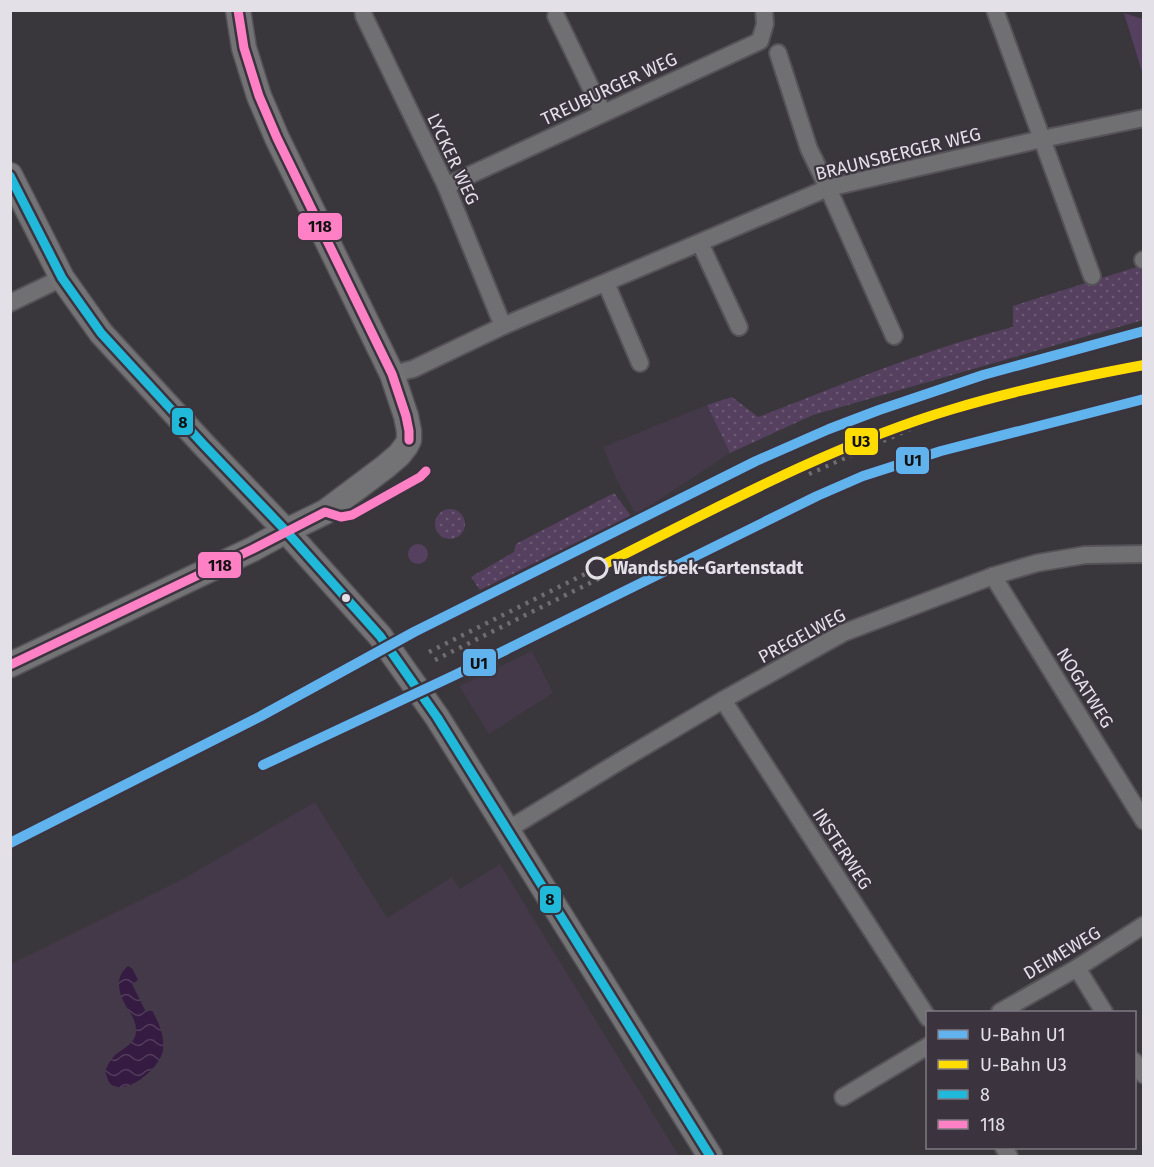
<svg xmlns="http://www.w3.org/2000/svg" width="1154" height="1167" viewBox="0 0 1154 1167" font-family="'Fira Sans',sans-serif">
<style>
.built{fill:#433948}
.grass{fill:url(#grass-dots)}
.green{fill:#55405f}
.water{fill:url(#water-waves)}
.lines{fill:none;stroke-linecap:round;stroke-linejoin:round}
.street-casing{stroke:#555357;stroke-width:20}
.secondary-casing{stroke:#555357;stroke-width:27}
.street{stroke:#706f72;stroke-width:16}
.secondary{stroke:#737274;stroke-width:24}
.rail{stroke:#6f6d70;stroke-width:4.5;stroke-dasharray:3 6;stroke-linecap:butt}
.bus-1-casing{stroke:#3b343f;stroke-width:14}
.bus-2-casing{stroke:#3b343f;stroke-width:14}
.bus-1{stroke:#20b9da;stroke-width:9}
.bus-2{stroke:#ff80c5;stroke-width:9}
.metro-1-casing{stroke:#3b343f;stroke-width:15}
.metro-2-casing{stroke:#3b343f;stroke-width:15}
.metro-1{stroke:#60b3ec;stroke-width:10}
.metro-2{stroke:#fd0;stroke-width:10}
.stop-dot{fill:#3b343f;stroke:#e4e0e7;stroke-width:3}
.bus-dot{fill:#e4e0e7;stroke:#3b343f;stroke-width:2}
.labels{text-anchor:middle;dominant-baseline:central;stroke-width:4.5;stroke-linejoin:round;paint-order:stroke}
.street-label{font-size:18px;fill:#e4e0e7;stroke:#3b343f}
.stop-label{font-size:18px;font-weight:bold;fill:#e4e0e7;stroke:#3b343f;text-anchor:start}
.line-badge{stroke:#3b343f;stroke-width:2}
.pale-badge-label{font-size:16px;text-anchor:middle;font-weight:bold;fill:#111}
</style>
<defs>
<pattern id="grass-dots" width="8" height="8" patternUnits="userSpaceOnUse" patternTransform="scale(1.5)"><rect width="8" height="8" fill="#55405f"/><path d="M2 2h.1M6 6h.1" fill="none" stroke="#6d5b76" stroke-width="1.8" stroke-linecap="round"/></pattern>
<pattern id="water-waves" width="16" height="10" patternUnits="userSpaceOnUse" patternTransform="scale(1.5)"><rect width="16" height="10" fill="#351b41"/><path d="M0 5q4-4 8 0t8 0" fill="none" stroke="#523c5c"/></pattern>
</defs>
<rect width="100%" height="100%" fill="#3a373c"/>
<!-- built -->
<g class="built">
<path d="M 707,405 L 730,453 L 636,515 L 616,478 L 603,447 Z"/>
<path d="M 532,651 L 553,693 L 489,734 L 459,686 Z"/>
<path d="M 315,802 L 387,918 L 452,877 L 460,889 L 500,864 L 679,1156 L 11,1156 L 11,964 L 183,879 Z"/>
</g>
<!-- grass -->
<g class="grass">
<path d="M 1143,265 L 1143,320 L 813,415 L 730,453 L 707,405 L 732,397 L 758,417 C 842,385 925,349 1013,327 L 1013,306 Z"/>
<path d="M 614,493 L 631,516 L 480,590 L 471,577 L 514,552 L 516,544 Z"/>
<circle cx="450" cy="524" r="15"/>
</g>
<!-- green -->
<g class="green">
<path d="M 1124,13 L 1143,19 L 1143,75 Z"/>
<circle cx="418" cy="554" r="10"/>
</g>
<!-- water -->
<path class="water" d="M 128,966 L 132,968 L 138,980 L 132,984 L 146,1012 L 152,1010 C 158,1022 165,1035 163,1050 C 161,1066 131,1093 114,1086 C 108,1084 107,1077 105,1071 C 108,1065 110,1060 115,1055 C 124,1048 136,1043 136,1031 C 137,1014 118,1004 119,982 C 120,975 122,971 128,966 Z"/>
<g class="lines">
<!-- street casing -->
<g class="street-casing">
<g id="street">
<path d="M 363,10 L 364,16 L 446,186 L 503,326"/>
<path d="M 995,10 L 1092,276"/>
<path d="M 556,16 L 603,113"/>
<path d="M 778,53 L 809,149 L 828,188 L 894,336"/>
<path d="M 446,186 L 760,41 L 765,24 L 764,10"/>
<path d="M 700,243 L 739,327"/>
<path d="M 1143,260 L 1144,260"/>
<path d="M 606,283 L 640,363"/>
<path d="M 10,303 L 62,278"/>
<path d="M 392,374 L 413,369 L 503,326 L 828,188 L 1042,139 L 1144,118"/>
<path d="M 993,576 L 1144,821"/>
<path d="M 723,700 L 928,1018"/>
<path d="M 507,830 L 625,758 L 723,700 L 843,633 L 993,576 L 1037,563 L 1085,555 L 1144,554"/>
<path d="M 1077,968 L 1104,1012"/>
<path d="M 1000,1012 L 1077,968 L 1144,925"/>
<path d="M 1134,1061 L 1144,1075"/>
<path d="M 843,1097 L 928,1046"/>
<path d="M 1004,1148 L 1009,1156"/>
</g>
</g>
<!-- secondary casing -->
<g class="secondary-casing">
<g id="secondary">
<path d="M 10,175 L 62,278 L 101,333 L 203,444 L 286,531 L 380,636 L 437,717 L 710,1156"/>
<path d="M 10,665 L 253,549 L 286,531 L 325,512 L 385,467 L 399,455 L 406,446 L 409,440 L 409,431 L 406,416 L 392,374 L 277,138 L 259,96 L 244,48 L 238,10"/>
</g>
</g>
<!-- street -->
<use href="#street" class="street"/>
<!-- secondary -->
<use href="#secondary" class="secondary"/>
<!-- rail -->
<g class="rail">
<path d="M 809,474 L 919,425 L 999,396"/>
<path d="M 429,652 L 597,568"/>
<path d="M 435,660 L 602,577"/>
</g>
<!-- bus-1 casing -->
<g class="bus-1-casing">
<path id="bus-1" d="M 10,176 L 62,278 L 101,333 L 203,444 L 286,531 L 380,636 L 437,717 L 710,1156"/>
</g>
<!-- bus-2 casing -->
<g class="bus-2-casing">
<g id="bus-2">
<path d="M 238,10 L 244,48 L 259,96 L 277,138 L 392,374 L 406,416 L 409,431 L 409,440"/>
<path d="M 10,665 L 253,549 L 325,512 L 341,517 L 352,515 L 420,477 L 426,471"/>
</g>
</g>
<!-- bus-1 -->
<use href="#bus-1" class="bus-1"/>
<!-- bus-2 -->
<use href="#bus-2" class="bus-2"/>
<!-- metro-1 casing -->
<g class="metro-1-casing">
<g id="metro-1">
<path d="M 263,765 L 455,675 L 817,496 L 863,476 L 941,451 L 1144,399"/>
<path d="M 10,843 L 261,716 L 414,632 L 756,461 L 829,429 L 879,410 L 983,375 L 1144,331"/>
</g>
</g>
<!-- metro-2 casing -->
<g class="metro-2-casing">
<path id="metro-2" d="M 597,568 C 713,510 828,446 953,409 C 1016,390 1079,377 1144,365"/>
</g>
<!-- metro-1 -->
<use href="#metro-1" class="metro-1"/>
<!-- metro-2 -->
<use href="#metro-2" class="metro-2"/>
</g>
<!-- markers -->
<circle class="stop-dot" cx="597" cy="568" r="10"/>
<circle class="bus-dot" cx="346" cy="598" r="5"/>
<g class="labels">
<!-- street labels -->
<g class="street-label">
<text transform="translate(609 89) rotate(-25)">TREUBURGER WEG</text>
<text transform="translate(898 154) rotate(-14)">BRAUNSBERGER WEG</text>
<text transform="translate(453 159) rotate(65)">LYCKER WEG</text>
<text transform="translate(802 636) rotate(-28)">PREGELWEG</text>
<text transform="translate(1085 688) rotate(58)">NOGATWEG</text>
<text transform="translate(842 849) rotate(57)">INSTERWEG</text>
<text transform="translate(1062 953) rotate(-31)">DEIMEWEG</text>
</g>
<!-- stop labels -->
<g class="stop-label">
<text x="613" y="568">Wandsbek-Gartenstadt</text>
</g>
</g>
<g class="line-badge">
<rect x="297" y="212" width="46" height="29" rx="6" fill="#ff80c5"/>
<rect x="171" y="407" width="23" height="29" rx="6" fill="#20b9da"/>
<rect x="844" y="427" width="35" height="29" rx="6" fill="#fd0"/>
<rect x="895" y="446" width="35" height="29" rx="6" fill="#60b3ec"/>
<rect x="197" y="551" width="45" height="28" rx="6" fill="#ff80c5"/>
<rect x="462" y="648" width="35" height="29" rx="6" fill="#60b3ec"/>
<rect x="539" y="885" width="23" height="29" rx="6" fill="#20b9da"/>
</g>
<g class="pale-badge-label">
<text x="320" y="232">118</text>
<text x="183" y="428">8</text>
<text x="861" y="447">U3</text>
<text x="913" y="466">U1</text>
<text x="220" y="571">118</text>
<text x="479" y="669">U1</text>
<text x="550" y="905">8</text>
</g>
<!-- border -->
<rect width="1154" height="1167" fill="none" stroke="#e4e0e7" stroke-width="24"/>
<!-- legend -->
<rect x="926" y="1011" width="210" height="138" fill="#3b343f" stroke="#7f7982" stroke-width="1.5"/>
<rect x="938" y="1030" width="30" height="9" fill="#60b3ec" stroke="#7f7982" stroke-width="1.5"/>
<text x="980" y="1041" font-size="18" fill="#e4e0e7">U-Bahn U1</text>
<rect x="938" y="1060" width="30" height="9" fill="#ffdd00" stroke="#7f7982" stroke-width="1.5"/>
<text x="980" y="1071" font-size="18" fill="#e4e0e7">U-Bahn U3</text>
<rect x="938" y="1090" width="30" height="9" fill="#20b9da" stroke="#7f7982" stroke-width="1.5"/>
<text x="980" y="1101" font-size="18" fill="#e4e0e7">8</text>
<rect x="938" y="1120" width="30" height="9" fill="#ff80c5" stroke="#7f7982" stroke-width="1.5"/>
<text x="980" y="1131" font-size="18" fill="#e4e0e7">118</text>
</svg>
